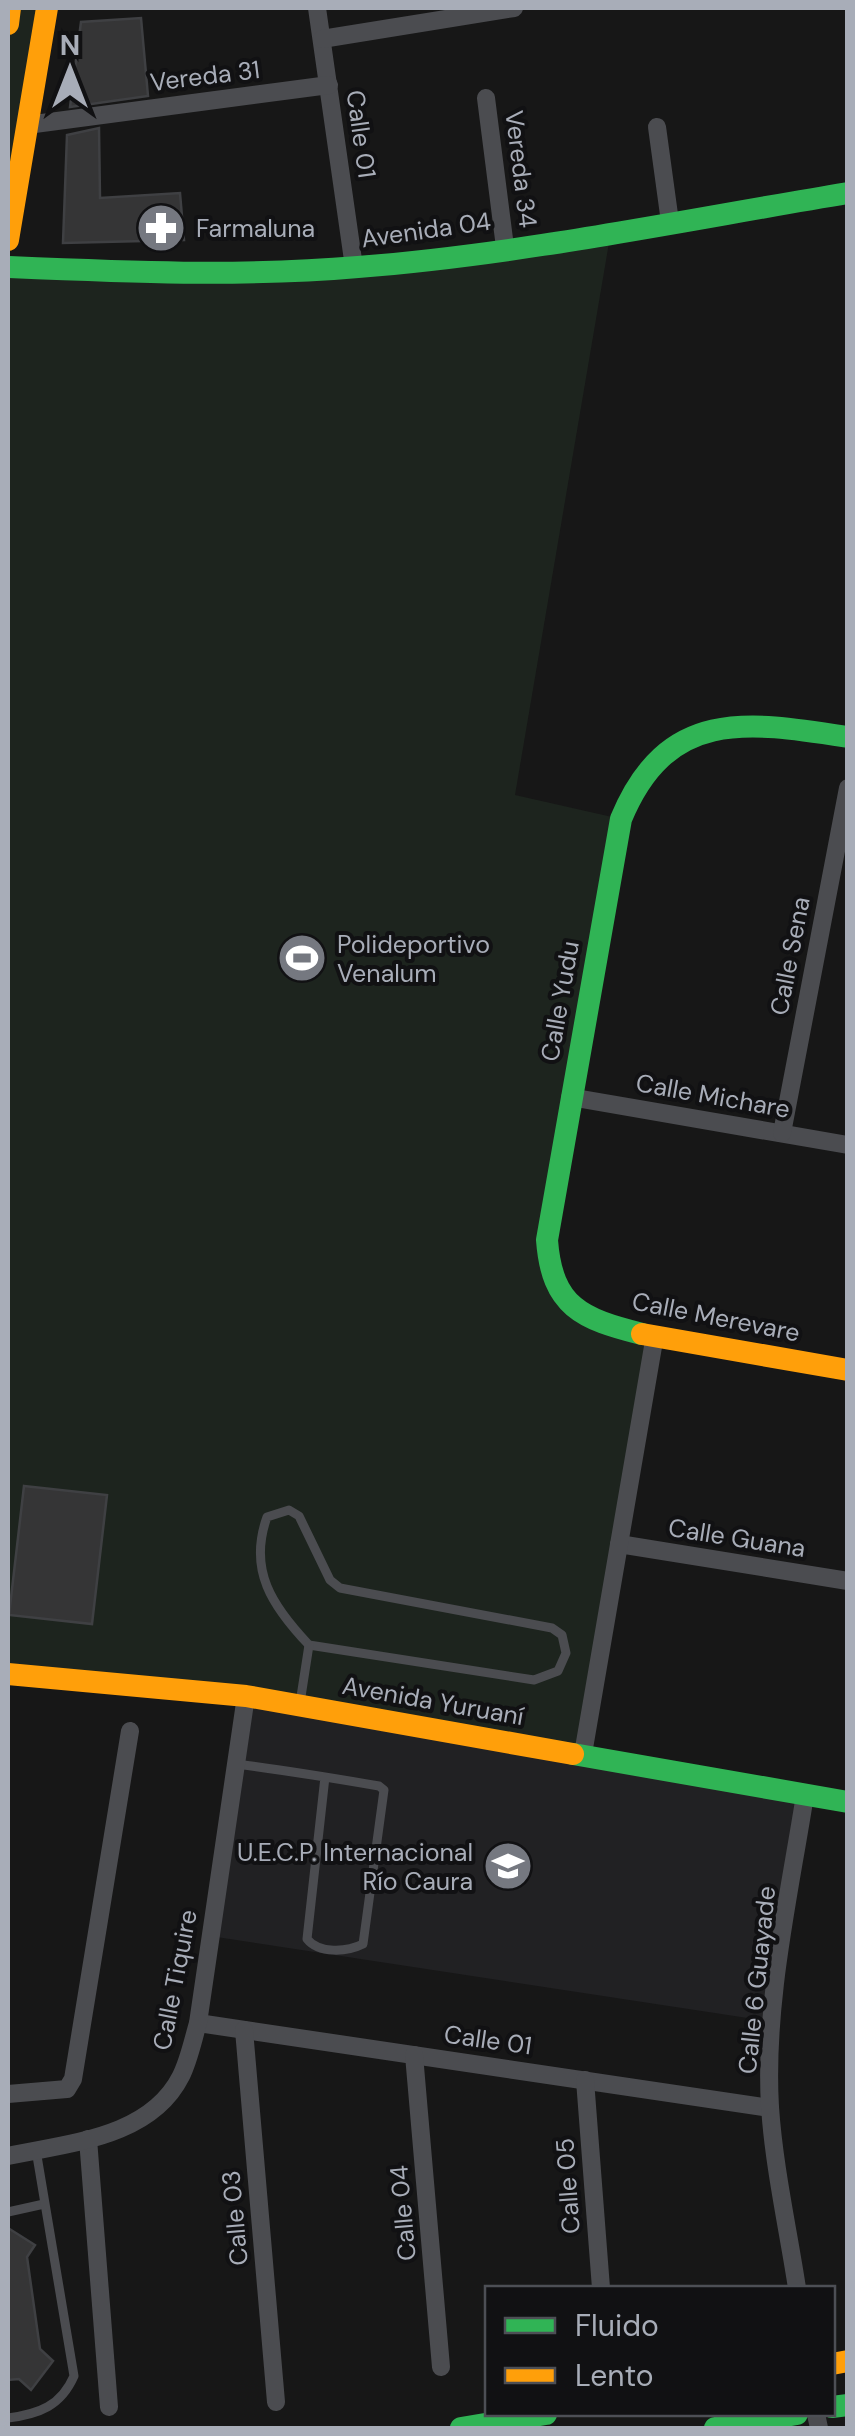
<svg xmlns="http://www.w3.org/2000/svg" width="855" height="2436" viewBox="0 0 855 2436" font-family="'DM Sans',sans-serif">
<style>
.built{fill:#212123}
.green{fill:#1d241e}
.building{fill:#353536;stroke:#3f4043;stroke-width:2.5}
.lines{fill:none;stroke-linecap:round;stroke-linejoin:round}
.lane{stroke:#4b4c50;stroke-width:9}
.street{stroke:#4b4c50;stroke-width:18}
.fast{stroke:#30b455;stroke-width:22}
.slow{stroke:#ff9f0a;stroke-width:22}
.labels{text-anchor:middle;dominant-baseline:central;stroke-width:8;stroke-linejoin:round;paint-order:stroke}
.street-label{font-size:25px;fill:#a8adb8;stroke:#111113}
.poi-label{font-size:25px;fill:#a8adb8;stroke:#111113;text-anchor:start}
</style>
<rect width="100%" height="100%" fill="#171717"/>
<!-- built -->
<path class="built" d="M 246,1696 L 805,1795 L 774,2022 L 210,1936 Z"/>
<!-- green -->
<g class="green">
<path d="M 10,8 L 47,8 L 8,240 L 8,24 Z"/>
<path d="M 611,231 L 515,795 L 621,819 L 551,1205 L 559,1294 L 655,1335 L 583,1754 L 8,1674 L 8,267 L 243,273 Z"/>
</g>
<!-- building -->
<g class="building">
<path d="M 141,18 L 148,96 L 70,107 L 81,22 Z"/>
<path d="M 99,128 L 100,198 L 180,193 L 184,240 L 63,243 L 67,135 Z"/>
<path d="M 24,1486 L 107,1495 L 92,1624 L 9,1615 Z"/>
<path d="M 8,2228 L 35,2245 L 27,2257 L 40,2349 L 53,2361 L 31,2390 L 19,2379 L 8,2380 Z"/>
</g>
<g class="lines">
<!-- lane -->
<g class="lane">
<path d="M 289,1510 L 299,1516 L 330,1580 L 340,1588 L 552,1628 L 562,1635 L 566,1653 L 558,1671 L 534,1680 L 309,1645 C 272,1606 248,1570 267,1517 Z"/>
<path d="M 300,1703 L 309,1645"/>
<path d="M 236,1764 C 284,1770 332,1778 379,1786 L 384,1790 L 363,1944 C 347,1952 319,1954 307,1939 L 325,1777"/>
<path d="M 8,2212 L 44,2204"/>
<path d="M 8,2418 C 39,2414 61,2406 74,2376 L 36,2150"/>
</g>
<!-- street -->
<g class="street">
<path d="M 317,8 L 354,267"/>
<path d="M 322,39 L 514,8"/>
<path d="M 486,98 L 505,247"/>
<path d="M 27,125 L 329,85"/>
<path d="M 657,127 L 670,222"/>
<path d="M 570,1097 L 848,1145"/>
<path d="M 782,1133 L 848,788"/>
<path d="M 619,1544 L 848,1581"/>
<path d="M 583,1754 L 655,1335"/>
<path d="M 198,2023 L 770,2108"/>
<path d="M 244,2030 L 276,2402"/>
<path d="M 414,2055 L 441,2367"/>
<path d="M 585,2080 L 601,2288"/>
<path d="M 8,2094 L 67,2089 L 73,2079 L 130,1731"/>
<path d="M 88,2139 L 109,2407"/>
<path d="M 8,2156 C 68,2143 150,2138 181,2076 C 189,2060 193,2040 198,2023 L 246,1696"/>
<path d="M 797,2288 C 788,2229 774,2167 770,2107 C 764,2004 789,1897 805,1795"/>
<path d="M 816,2414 L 819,2428"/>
</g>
<!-- fast -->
<g class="fast">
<path d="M 8,267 C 125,272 241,277 358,267 C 523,254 685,220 848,193"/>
<path d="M 642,1334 C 582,1319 552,1307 547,1240 L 621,819 C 667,708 746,721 848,737"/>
<path d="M 573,1754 L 848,1802"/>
<path d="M 832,2407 L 848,2405"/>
<path d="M 461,2428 L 546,2414"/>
<path d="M 715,2428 L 797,2414"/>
</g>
<!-- slow -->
<g class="slow">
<path d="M 8,24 L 10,8"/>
<path d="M 8,240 L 47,8"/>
<path d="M 642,1334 L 848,1370"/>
<path d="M 8,1674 L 246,1696 L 573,1754"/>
<path d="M 832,2364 L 848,2361"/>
</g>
</g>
<!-- icons -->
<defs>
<g id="pharmacy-disc" transform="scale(2.5)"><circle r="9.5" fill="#757880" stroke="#111113"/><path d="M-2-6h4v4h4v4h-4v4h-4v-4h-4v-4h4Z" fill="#fff"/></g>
<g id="stadium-disc" transform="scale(2.5)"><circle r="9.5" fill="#757880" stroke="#111113"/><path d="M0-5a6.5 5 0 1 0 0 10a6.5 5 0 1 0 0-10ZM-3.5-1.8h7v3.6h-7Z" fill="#fff"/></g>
<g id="school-disc" transform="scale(2.5)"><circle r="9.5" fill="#757880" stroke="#111113"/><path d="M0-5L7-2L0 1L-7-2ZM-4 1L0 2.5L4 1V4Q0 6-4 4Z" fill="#fff"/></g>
</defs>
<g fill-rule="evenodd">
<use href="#pharmacy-disc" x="161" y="228"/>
<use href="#stadium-disc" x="302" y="958"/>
<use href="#school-disc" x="508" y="1866"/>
</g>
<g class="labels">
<!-- street labels -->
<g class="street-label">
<text transform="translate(205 76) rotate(-7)">Vereda 31</text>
<text transform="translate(361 134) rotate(82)">Calle 01</text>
<text transform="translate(521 169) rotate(83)">Vereda 34</text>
<text transform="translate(426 230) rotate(-8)">Avenida 04</text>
<text transform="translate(790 956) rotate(-79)">Calle Sena</text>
<text transform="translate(560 1001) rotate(-80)">Calle Yudu</text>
<text transform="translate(713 1096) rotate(10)">Calle Michare</text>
<text transform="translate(716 1317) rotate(11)">Calle Merevare</text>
<text transform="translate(737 1538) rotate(9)">Calle Guana</text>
<text transform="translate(433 1701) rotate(10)">Avenida Yuruaní</text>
<text transform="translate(175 1980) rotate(-79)">Calle Tiquire</text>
<text transform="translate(757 1980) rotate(-84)">Calle 6 Guayade</text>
<text transform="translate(488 2040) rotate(8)">Calle 01</text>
<text transform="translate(568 2186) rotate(-94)">Calle 05</text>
<text transform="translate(403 2213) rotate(-95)">Calle 04</text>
<text transform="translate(235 2218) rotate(-95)">Calle 03</text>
</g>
<!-- poi labels -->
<g class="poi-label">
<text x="196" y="228">Farmaluna</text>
<text x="337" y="944">Polideportivo<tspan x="337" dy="29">Venalum</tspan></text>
<text x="473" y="1852" text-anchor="end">U.E.C.P. Internacional<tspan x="473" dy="29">Río Caura</tspan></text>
</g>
</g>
<!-- border -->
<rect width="855" height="2436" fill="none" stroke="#a8adb8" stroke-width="20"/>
<!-- legend -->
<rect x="485" y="2286" width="350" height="130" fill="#111113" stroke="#4d4f55" stroke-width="2.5"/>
<rect x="505" y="2318" width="50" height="15" fill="#30b455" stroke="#4d4f55" stroke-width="2.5"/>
<text x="575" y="2336" font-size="30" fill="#a8adb8">Fluido</text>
<rect x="505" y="2368" width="50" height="15" fill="#ff9f0a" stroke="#4d4f55" stroke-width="2.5"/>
<text x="575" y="2386" font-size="30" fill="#a8adb8">Lento</text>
<!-- north arrow -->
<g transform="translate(70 70)" stroke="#111113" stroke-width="8" paint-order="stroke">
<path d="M0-8L18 38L0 25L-18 38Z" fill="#a8adb8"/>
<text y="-15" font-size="28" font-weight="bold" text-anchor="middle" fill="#a8adb8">N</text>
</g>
</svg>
